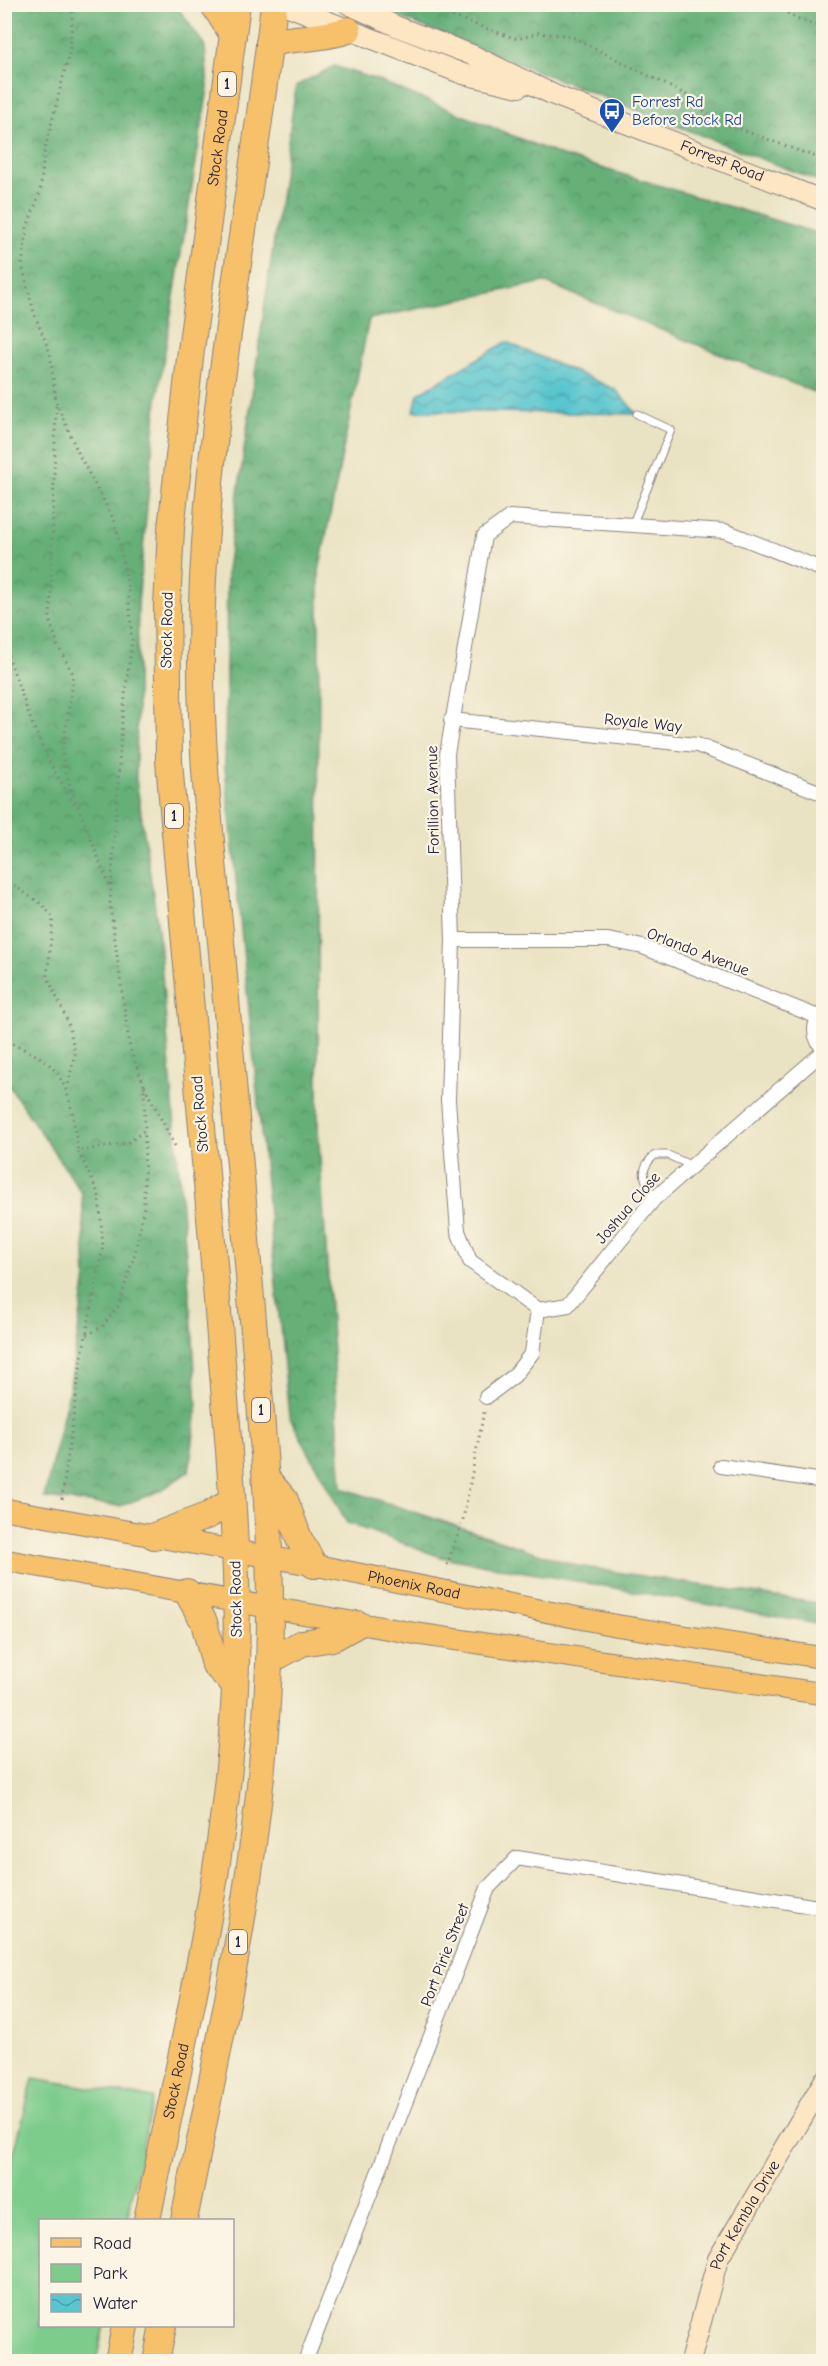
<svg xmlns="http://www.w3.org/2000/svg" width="828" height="2366" viewBox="0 0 828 2366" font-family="'Comic Neue',sans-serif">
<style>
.green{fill:#7dcc8c;stroke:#507764;stroke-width:1.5}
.forest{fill:url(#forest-crowns);stroke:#44695a;stroke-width:1.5}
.water{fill:url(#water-waves);stroke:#3e7485;stroke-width:1.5}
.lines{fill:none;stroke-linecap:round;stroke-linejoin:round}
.lane-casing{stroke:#86827f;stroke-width:9}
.street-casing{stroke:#86827f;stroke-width:16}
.secondary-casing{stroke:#86827f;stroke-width:22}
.primary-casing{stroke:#86827f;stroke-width:23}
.highway-casing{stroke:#86827f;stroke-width:28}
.path{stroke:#86827f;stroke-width:3;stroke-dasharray:1.5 4.5;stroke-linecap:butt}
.lane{stroke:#fff;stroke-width:7}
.street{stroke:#fff;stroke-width:14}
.secondary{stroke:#fce6c4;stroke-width:20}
.primary{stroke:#f7c06b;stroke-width:21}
.highway{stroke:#f7c06b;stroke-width:26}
.labels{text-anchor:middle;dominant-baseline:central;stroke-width:4.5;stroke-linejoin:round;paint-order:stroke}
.shield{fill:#fcf5e5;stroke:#63616e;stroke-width:1.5}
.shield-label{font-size:15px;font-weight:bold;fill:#22223b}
.transit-label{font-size:16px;fill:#164399;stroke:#fcf5e5;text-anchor:start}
.street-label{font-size:16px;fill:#22223b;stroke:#fcf5e5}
</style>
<defs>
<pattern id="forest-crowns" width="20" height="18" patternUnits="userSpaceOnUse" patternTransform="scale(1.5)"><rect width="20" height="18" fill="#66b078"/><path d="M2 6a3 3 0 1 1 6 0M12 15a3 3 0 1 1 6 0" fill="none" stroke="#548f64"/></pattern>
<pattern id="water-waves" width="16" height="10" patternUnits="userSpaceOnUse" patternTransform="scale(1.5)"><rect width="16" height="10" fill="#59c6cf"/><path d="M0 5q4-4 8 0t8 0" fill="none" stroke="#49a0a9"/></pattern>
</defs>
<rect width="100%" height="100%" fill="#fcf5e5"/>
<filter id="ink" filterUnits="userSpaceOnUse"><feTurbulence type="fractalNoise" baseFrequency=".0167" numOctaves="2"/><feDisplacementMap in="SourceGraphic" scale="12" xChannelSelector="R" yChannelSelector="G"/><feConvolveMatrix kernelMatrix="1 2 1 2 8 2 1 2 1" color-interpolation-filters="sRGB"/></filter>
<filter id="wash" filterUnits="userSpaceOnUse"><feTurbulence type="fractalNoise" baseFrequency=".008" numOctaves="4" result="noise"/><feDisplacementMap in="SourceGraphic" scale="24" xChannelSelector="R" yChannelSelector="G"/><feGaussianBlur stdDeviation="1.35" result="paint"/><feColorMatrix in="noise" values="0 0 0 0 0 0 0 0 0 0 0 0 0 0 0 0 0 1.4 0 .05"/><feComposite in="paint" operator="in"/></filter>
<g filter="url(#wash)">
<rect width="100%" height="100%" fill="#eae3c3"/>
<!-- green -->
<path class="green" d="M 33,2078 L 153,2098 L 127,2220 L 40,2220 L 40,2326 L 104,2326 L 96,2361 L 5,2361 L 5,2188 Z"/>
<!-- forest -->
<g class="forest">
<path d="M 4,5 L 176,5 L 205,46 L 208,88 L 157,400 L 138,603 L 136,779 L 158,928 L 193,1337 L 197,1410 L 189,1471 L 160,1491 L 120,1506 L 44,1498 L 70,1386 L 86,1277 L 82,1193 L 5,1080 Z"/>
<path d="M 368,5 L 823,5 L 823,183 Z"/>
<path d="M 334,66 L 377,80 L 562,156 L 823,235 L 823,396 L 544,282 L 369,319 L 319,571 L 318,1128 L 342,1488 L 577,1566 L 823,1604 L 823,1615 L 817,1624 L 441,1557 L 347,1523 L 289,1416 L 225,767 L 227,570 L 296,86 Z"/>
</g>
<!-- water -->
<path class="water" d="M 506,342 L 615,389 L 637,414 L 414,411 L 418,394 Z"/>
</g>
<g filter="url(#ink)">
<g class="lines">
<!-- lane casing -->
<g class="lane-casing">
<g id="lane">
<path d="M 633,523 L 671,430 L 637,414"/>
<path d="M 654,1199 C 645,1180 637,1170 655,1155 L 668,1155 L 690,1165"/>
</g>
</g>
<!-- street casing -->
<g class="street-casing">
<g id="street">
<path d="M 451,720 L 697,745 L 824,794"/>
<path d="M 453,940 L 608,940 L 643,947 L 818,1017"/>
<path d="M 824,1011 C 811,1024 813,1037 824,1050"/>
<path d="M 538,1310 L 470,1261 L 458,1231 L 448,1100 L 453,940 L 447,754 L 484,536 L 510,517 L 725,531 L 824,570"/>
<path d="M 538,1310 L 568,1305 L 654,1199 L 824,1051"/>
<path d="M 486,1397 L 514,1376 L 532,1353 L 538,1310"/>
<path d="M 721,1466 L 824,1481"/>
<path d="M 305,2362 L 488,1888 L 517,1858 L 824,1908"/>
</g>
</g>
<!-- secondary casing -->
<g class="secondary-casing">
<g id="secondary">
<path d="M 283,4 L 463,74 L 519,87"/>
<path id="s1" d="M 348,4 L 398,27 L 472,55 L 554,95 L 824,201"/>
<path id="s2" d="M 690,2362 L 718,2259 L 824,2081"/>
</g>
</g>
<!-- primary casing -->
<g class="primary-casing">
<g id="primary">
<path id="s3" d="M 4,1509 L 314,1565 L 614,1625 L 824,1658"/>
<path d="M 4,1560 L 418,1634 L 824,1694"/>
</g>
</g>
<!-- highway casing -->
<g class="highway-casing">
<g id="highway">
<path d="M 213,4 L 233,35"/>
<path d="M 269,43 C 295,37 323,39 348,30"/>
<path d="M 266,1478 L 285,1500 L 299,1539 L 314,1565"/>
<path d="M 154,1536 L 209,1515 L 232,1501"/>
<path d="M 187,1592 L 204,1622 L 215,1665 L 235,1685"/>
<path d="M 269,1661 L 302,1643 L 333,1638 L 358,1624"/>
<path id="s4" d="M 147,2220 C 183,2044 226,1870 235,1689 C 241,1576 230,1463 221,1350 C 206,1154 185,958 169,761 L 167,605 L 171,529 L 190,358 L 237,4"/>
<path d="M 184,2220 C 224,2020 270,1817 270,1611 C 270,1499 259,1387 249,1276 C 240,1168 232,1060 222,952 C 212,851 200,751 201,650 C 202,434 250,219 274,4"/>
<path d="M 118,2362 L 125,2326"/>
<path d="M 156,2362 L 163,2326"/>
</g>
</g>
<!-- path -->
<g class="path">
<path d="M 406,4 L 454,17 L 517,39 L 538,33 L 571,36 L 692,98 L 712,119 L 824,160"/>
<path d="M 772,4 L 797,19 L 824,28"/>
<path d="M 56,406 L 50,621 L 58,646 L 72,672 L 73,681 L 62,753 L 69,783 L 110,888"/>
<path d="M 4,644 L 31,721 L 50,763 L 72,801 L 76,805"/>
<path d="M 4,879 L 43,905 L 53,918 L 47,976 L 68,1022 L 75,1053 L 67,1090"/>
<path d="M 4,1036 L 7,1041 C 19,1047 34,1053 45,1061 C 72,1082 73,1120 78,1151 L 128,1143 L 145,1130 L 144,1085 L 130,1049 L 110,905 L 122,721 L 132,640 L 128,586 L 115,522 L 79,455 L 56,402 L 50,353 L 34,313 L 22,265 L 27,227 L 40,193 L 44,153 L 70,50 L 73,4"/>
<path d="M 144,1086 L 177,1150"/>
<path d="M 87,1335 L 102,1327 L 119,1305 L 135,1253 L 144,1207 L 145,1131"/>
<path d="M 62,1499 L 81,1361 L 103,1247 L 99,1195 L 78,1151"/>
<path d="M 447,1565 L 463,1519 L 484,1412"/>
</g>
<!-- lane -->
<use href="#lane" class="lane"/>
<!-- street -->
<use href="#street" class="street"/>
<!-- secondary -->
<use href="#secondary" class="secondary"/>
<!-- primary -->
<use href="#primary" class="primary"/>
<!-- highway -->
<use href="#highway" class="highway"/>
</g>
</g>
<!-- icons -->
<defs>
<g id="bus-pin" transform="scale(1.35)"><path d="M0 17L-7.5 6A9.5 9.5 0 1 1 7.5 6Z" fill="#1a4fb4" stroke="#fcf5e5"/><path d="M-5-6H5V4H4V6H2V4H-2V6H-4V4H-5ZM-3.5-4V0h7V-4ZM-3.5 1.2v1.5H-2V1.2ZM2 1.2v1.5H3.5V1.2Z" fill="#fff"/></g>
</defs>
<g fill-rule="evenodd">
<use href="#bus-pin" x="612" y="111"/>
</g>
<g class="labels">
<!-- shield labels -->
<g class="shield">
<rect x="218" y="72" width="18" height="24" rx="4.5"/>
<rect x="165" y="804" width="18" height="24" rx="4.5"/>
<rect x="252" y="1398" width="18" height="24" rx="4.5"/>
<rect x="229" y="1930" width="18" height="24" rx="4.5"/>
</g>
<g class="shield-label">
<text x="227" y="84">1</text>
<text x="174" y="816">1</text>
<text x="261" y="1410">1</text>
<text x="238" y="1942">1</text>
</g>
<!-- transit labels -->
<g class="transit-label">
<text x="632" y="102">Forrest Rd<tspan x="632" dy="18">Before Stock Rd</tspan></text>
</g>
<!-- street labels -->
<g class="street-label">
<text stroke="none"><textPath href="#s4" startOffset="2086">Stock Road</textPath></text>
<text stroke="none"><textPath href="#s1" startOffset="406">Forrest Road</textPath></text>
<text transform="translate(167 630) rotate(-89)">Stock Road</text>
<text transform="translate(643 723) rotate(6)">Royale Way</text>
<text transform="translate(433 800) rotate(-91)">Forillion Avenue</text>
<text transform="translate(698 952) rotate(21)">Orlando Avenue</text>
<text transform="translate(200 1114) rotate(-95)">Stock Road</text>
<text transform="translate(628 1208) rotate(-49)">Joshua Close</text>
<text stroke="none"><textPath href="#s3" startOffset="417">Phoenix Road</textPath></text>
<text transform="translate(236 1599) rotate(-91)">Stock Road</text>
<text transform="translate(445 1955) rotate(-69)">Port Pirie Street</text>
<text stroke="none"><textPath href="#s4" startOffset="142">Stock Road</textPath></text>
<text stroke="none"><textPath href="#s2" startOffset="158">Port Kembla Drive</textPath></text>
</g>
</g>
<!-- margin -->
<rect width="828" height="2366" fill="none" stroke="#fcf5e5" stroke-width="24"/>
<!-- legend -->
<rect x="39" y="2219" width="195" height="108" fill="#fcf5e5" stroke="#a5a1a1" stroke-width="1.5"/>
<rect x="51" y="2238" width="30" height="9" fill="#f7c06b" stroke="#a5a1a1" stroke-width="1.5"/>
<text x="93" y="2249" font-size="18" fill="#22223b">Road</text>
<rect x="51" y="2264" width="30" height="18" fill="#7dcc8c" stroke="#a5a1a1" stroke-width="1.5"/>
<text x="93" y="2279" font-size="18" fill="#22223b">Park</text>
<rect x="51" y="2294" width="30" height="18" fill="url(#water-waves)" stroke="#a5a1a1" stroke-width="1.5"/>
<text x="93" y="2309" font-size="18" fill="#22223b">Water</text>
</svg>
